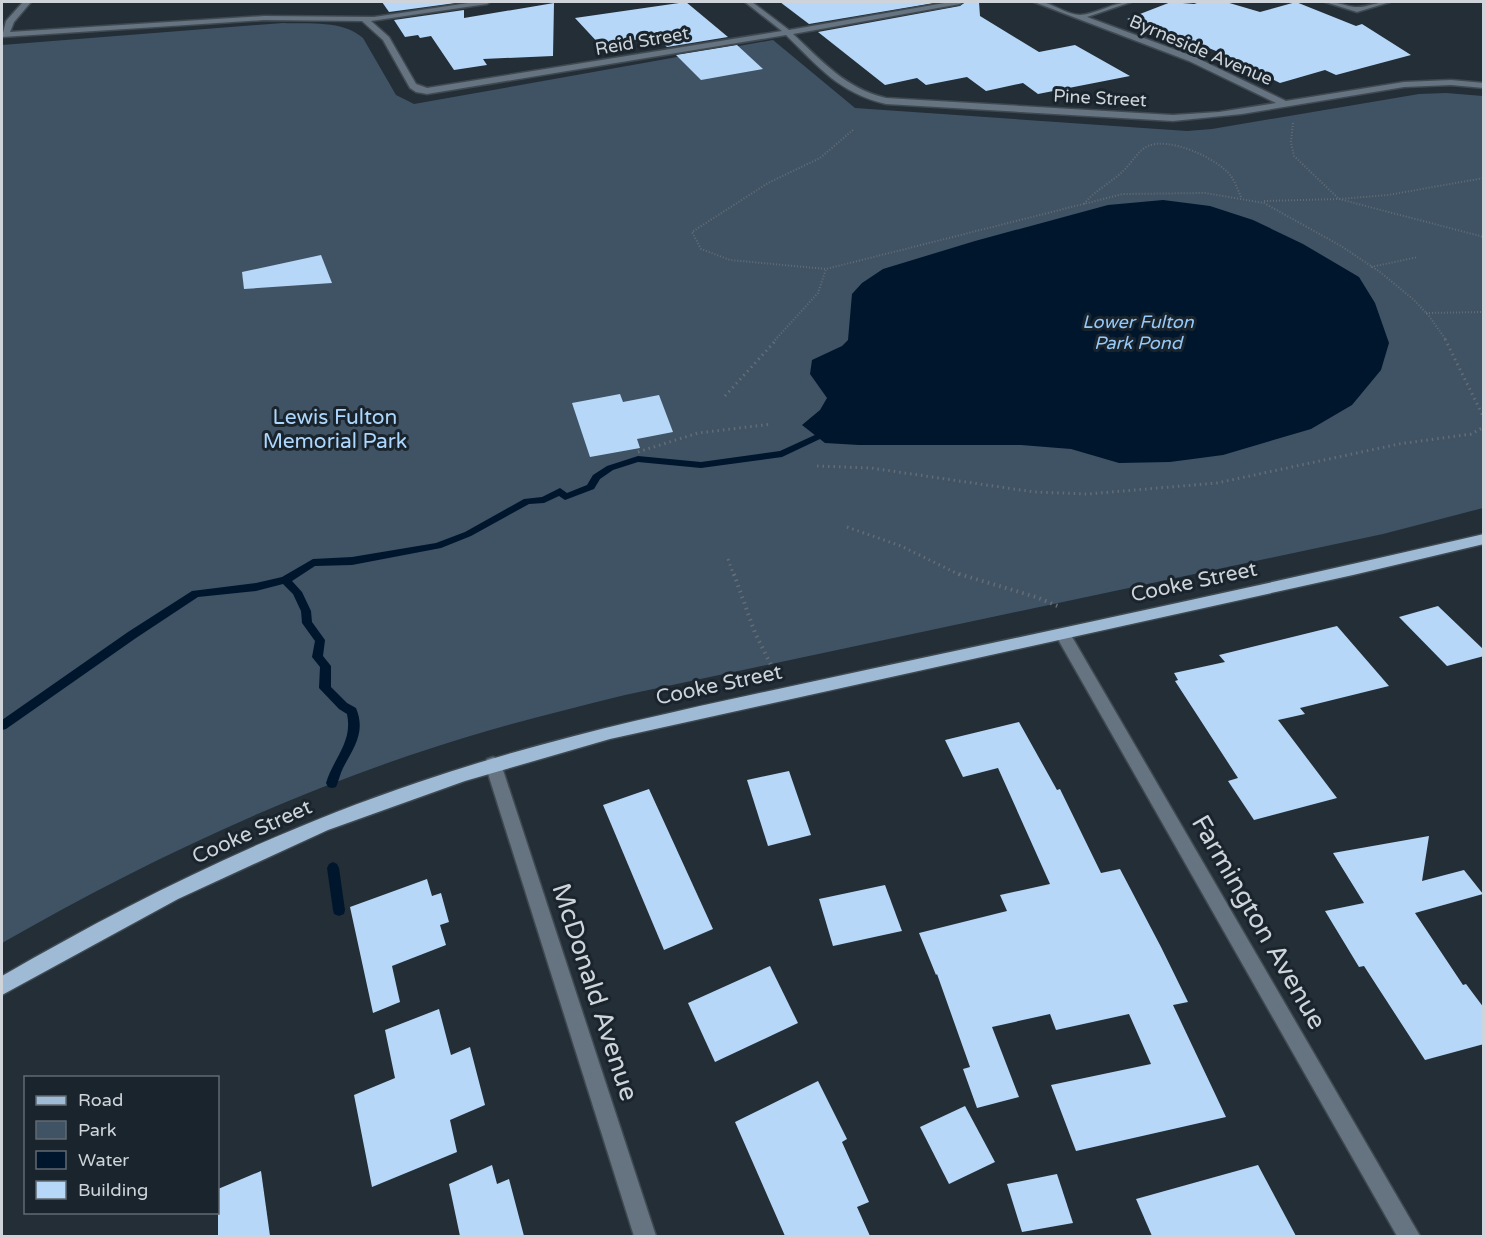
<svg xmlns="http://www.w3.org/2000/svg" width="1485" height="1238" viewBox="0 0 1485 1238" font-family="'Varela Round',sans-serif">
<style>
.green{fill:#3f5365}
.water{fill:#00162d}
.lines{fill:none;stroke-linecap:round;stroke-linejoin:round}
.stream{fill:#00162d;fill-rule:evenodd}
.building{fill:#b6d7f7}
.minor-casing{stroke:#3f4951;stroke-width:3}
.major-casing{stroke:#3f4951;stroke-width:3}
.path-far2{stroke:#646d75;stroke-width:2;stroke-dasharray:1 2;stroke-linecap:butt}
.path-far1{stroke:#646d75;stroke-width:3;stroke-dasharray:1.5 4;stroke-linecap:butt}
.path{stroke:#646d75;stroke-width:4;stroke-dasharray:1.5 4.5;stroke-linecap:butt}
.minor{fill:#667380;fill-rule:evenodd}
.major{fill:#9ebad4;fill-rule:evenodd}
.labels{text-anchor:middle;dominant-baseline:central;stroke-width:6;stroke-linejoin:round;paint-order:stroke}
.far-street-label{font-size:18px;fill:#ced4da;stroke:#1a242d}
.far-water-label{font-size:18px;font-style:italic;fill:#96c9f9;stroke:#1a242d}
.park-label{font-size:21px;fill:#aed7fe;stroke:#1a242d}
.street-label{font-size:21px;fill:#ced4da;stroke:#1a242d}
.near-street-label{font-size:26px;fill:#ced4da;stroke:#1a242d}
</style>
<rect width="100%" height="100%" fill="#242e37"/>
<!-- green -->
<path class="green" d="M 283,23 C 309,24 343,20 363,38 L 396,95 L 414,104 L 773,40 L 855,108 L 1187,131 L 1212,129 L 1419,94 L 1446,93 L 1483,96 L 1483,508 L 1383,534 L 625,695 C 560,711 496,727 432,748 C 283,796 138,865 2,943 L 2,45 Z"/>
<!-- water -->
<path class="water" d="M 1163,200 L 1210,206 L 1253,220 L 1303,244 L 1359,277 L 1375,303 L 1389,343 L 1381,370 L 1352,405 L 1311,429 L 1223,455 L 1170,462 L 1119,463 L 1071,449 L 1021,445 L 859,445 L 825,443 L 802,425 L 820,410 L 827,398 L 810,374 L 812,360 L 842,346 L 848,340 L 852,294 L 862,283 L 883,269 L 975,241 L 1108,205 Z"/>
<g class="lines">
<!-- stream -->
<g class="stream">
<path d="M 817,434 L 820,435 L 820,439 L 782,457 L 701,468 L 638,462 L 613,470 L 600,479 L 594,489 L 565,500 L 559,496 L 544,503 L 529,504 L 471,536 L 441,548 L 352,565 L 315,566 L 292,581 L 302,592 L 311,611 L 312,622 L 325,640 L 323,656 L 331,666 L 331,687 L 347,703 L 356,708 C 366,732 354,747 343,768 C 340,774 339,780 336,787 L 332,788 L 328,787 L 326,783 C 334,757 353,742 347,714 L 339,709 L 319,688 L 320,667 L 312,657 L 315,641 L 302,623 L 301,611 L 293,594 L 283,584 L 256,591 L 198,597 L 136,638 L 6,729 L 2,730 L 2,720 L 128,632 L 192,591 L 256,583 L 282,577 L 313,559 L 352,557 L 436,543 L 465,532 L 524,499 L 542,497 L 560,488 L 567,493 L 587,485 L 593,475 L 607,466 L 638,456 L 701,462 L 780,451 Z"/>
<path d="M 333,862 L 337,864 L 339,868 L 345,910 L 344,914 L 339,916 L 334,914 L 333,910 L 327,868 L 329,864 Z"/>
</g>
</g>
<!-- building -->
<g class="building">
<path d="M 382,2 L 463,2 L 389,12 Z"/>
<path d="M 686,2 L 728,37 L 667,47 L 656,36 L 601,46 L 575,18 Z"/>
<path d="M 780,2 L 940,2 L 809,24 Z"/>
<path d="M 965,2 L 979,2 L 980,16 L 1039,52 L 1075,45 L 1130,76 L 1038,94 L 1023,83 L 986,91 L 967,77 L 926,85 L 917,78 L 885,85 L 818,32 L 960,6 Z"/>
<path d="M 1171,2 L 1194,4 L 1200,2 L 1226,2 L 1260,12 L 1296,2 L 1356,26 L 1362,24 L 1411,55 L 1336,75 L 1325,70 L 1280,83 L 1232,59 L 1235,59 L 1185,38 L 1127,19 Z"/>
<path d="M 554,3 L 553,56 L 483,59 L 487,65 L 454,70 L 431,36 L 420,38 L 418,35 L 405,37 L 394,20 L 464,10 L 464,18 Z"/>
<path d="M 737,45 L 763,69 L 701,80 L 676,55 Z"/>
<path d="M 321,255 L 332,283 L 244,289 L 242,272 Z"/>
<path d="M 620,394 L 623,402 L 659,395 L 673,432 L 637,439 L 640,448 L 590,457 L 572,403 Z"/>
<path d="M 1438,606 L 1484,650 L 1484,656 L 1447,666 L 1399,617 Z"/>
<path d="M 1337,626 L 1389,686 L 1300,708 L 1305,714 L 1278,720 L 1337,798 L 1254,820 L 1228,781 L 1238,778 L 1175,681 L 1178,680 L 1174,673 L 1225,662 L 1219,655 Z"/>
<path d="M 1019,722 L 1057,790 L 1060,789 L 1101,873 L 1120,869 L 1161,947 L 1188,1002 L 1173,1005 L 1226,1117 L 1076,1151 L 1051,1085 L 1151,1064 L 1129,1014 L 1056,1030 L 1050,1014 L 992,1027 L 1019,1097 L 977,1108 L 963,1069 L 970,1067 L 937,974 L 936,975 L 919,933 L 1007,911 L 1000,895 L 1050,884 L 998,768 L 963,777 L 945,740 Z"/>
<path d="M 789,771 L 811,835 L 768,846 L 747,780 Z"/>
<path d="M 649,789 L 713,929 L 664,950 L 603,805 Z"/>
<path d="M 1429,836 L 1422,881 L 1464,870 L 1483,894 L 1415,913 L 1463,985 L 1466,984 L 1484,1008 L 1484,1044 L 1425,1060 L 1364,966 L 1359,967 L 1325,911 L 1364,903 L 1333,853 Z"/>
<path d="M 427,879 L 432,896 L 441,893 L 449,922 L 440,925 L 446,945 L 392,966 L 400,1002 L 373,1013 L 350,907 Z"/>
<path d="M 885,885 L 902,931 L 833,946 L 819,899 Z"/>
<path d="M 770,966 L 798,1023 L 715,1062 L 688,1003 Z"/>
<path d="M 439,1009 L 451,1055 L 470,1047 L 485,1105 L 450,1120 L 457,1152 L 372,1187 L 354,1095 L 395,1078 L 385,1030 Z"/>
<path d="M 818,1081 L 847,1139 L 842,1142 L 869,1202 L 857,1207 L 870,1236 L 785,1236 L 735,1122 Z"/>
<path d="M 965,1106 L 995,1162 L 949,1184 L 920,1127 Z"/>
<path d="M 492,1165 L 497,1184 L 509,1179 L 524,1236 L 460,1236 L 449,1184 Z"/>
<path d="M 1258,1165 L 1296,1236 L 1152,1236 L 1136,1199 Z"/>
<path d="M 261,1171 L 270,1236 L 218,1236 L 218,1189 Z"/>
<path d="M 1057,1174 L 1073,1223 L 1022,1232 L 1007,1184 Z"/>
</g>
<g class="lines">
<!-- minor casing -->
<g class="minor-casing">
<g id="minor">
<path d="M 23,2 L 31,2 L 14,22 L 10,32 L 264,16 L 374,17 L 475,2 L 490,2 L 487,4 L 371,21 L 389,37 L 416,84 L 427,88 L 782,31 L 745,2 L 752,2 L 789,30 L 950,2 L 963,2 L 960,4 L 793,34 C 822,61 846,89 886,98 L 1173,115 L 1219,112 L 1276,103 L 1189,61 L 1034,2 C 1051,0 1064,15 1080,15 C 1097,14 1113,2 1131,2 L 1087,17 L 1195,57 L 1286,101 L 1404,82 L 1451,80 L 1484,83 L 1484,88 L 1451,85 L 1404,87 L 1242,114 L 1173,121 L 886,104 C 839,93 819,67 786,35 L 427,94 L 416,92 L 410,88 L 383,40 L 362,21 L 264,20 L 2,37 L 6,21 Z"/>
<path d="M 1325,2 C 1336,1 1344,6 1355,7 C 1366,8 1378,1 1390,2 L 1357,12 Z"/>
<path d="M 1063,628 L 1068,630 L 1420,1236 L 1397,1236 L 1055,634 L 1058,630 Z"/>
<path d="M 493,757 L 499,759 L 501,764 L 656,1236 L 634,1236 L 485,764 L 487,759 Z"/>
</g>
</g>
<!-- major casing -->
<g class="major-casing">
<path id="major" d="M 1484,534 L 1484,544 L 1353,575 L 610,739 L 465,781 L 328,830 L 178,899 L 2,995 L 2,976 C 135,899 273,831 419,782 C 565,732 715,703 866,670 C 1072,626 1278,582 1484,534 Z"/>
</g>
<!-- path-far2 -->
<g class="path-far2">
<path d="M 1293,123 L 1291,142 L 1294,156 L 1339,199 L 1388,195 L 1484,178"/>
<path d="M 853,130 L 820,158 L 768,183 L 692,232 L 701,249 L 730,260 L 826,269 L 1123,194 L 1205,193 L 1264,203 L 1341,246 L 1380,272 L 1414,300 L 1429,316 L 1446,340"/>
<path d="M 1264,201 L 1339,199 L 1484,237"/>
<path d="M 1084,204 C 1095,190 1111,183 1123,171 C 1131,164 1137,152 1146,147 C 1167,135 1217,158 1231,176 C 1235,182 1238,190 1241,197"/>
<path d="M 1371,267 L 1418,257"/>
<path d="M 1426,313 L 1484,312"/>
<path d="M 775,340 L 818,293 L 826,269"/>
</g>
<!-- path-far1 -->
<g class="path-far1">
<path d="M 1445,339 L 1484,418"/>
<path d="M 725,396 L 777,339"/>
<path d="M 638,452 L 698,433 L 772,424"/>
<path d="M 817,466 L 871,468 L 1034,492 L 1088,494 L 1217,483 L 1399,444 L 1471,434 L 1484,427"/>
<path d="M 847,527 L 901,546 L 962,576"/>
<path d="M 728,559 L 734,576"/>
</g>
<!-- path -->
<g class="path">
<path d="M 734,574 L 755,633 L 772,667"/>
<path d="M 959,574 L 1036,597 L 1060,607"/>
</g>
<!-- minor -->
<use href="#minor" class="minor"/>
<!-- major -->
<use href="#major" class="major"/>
</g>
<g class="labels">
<!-- far-street labels -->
<g class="far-street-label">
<text transform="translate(642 41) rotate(-10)">Reid Street</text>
<text transform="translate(1201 50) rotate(23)">Byrneside Avenue</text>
<text transform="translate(1100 98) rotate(3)">Pine Street</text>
</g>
<!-- far-water labels -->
<g class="far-water-label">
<text x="1138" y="322">Lower Fulton<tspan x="1138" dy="21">Park Pond</tspan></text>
</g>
<!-- park labels -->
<g class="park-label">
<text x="335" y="417">Lewis Fulton<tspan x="335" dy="24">Memorial Park</tspan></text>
</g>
<!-- street labels -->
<g class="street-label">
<text transform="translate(1194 582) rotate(-12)">Cooke Street</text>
<text transform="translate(719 685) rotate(-12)">Cooke Street</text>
<text transform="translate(252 832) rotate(-24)">Cooke Street</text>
</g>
<!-- near-street labels -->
<g class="near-street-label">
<text transform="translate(1259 922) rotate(60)">Farmington Avenue</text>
<text transform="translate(595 992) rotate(72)">McDonald Avenue</text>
</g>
</g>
<!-- border -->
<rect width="1485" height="1238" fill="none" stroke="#ced4da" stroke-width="6"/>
<!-- legend -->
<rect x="24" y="1076" width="195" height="138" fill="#1a242d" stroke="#626a72" stroke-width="1.5"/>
<rect x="36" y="1096" width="30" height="9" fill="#9ebad4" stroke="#626a72" stroke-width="1.5"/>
<text x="78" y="1106" font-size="18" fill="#ced4da">Road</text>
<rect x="36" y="1121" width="30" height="18" fill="#3f5365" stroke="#626a72" stroke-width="1.5"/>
<text x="78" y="1136" font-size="18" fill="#ced4da">Park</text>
<rect x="36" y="1151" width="30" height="18" fill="#00162d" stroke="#626a72" stroke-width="1.5"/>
<text x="78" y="1166" font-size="18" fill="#ced4da">Water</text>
<rect x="36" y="1181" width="30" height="18" fill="#b6d7f7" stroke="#626a72" stroke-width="1.5"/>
<text x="78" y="1196" font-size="18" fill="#ced4da">Building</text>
</svg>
